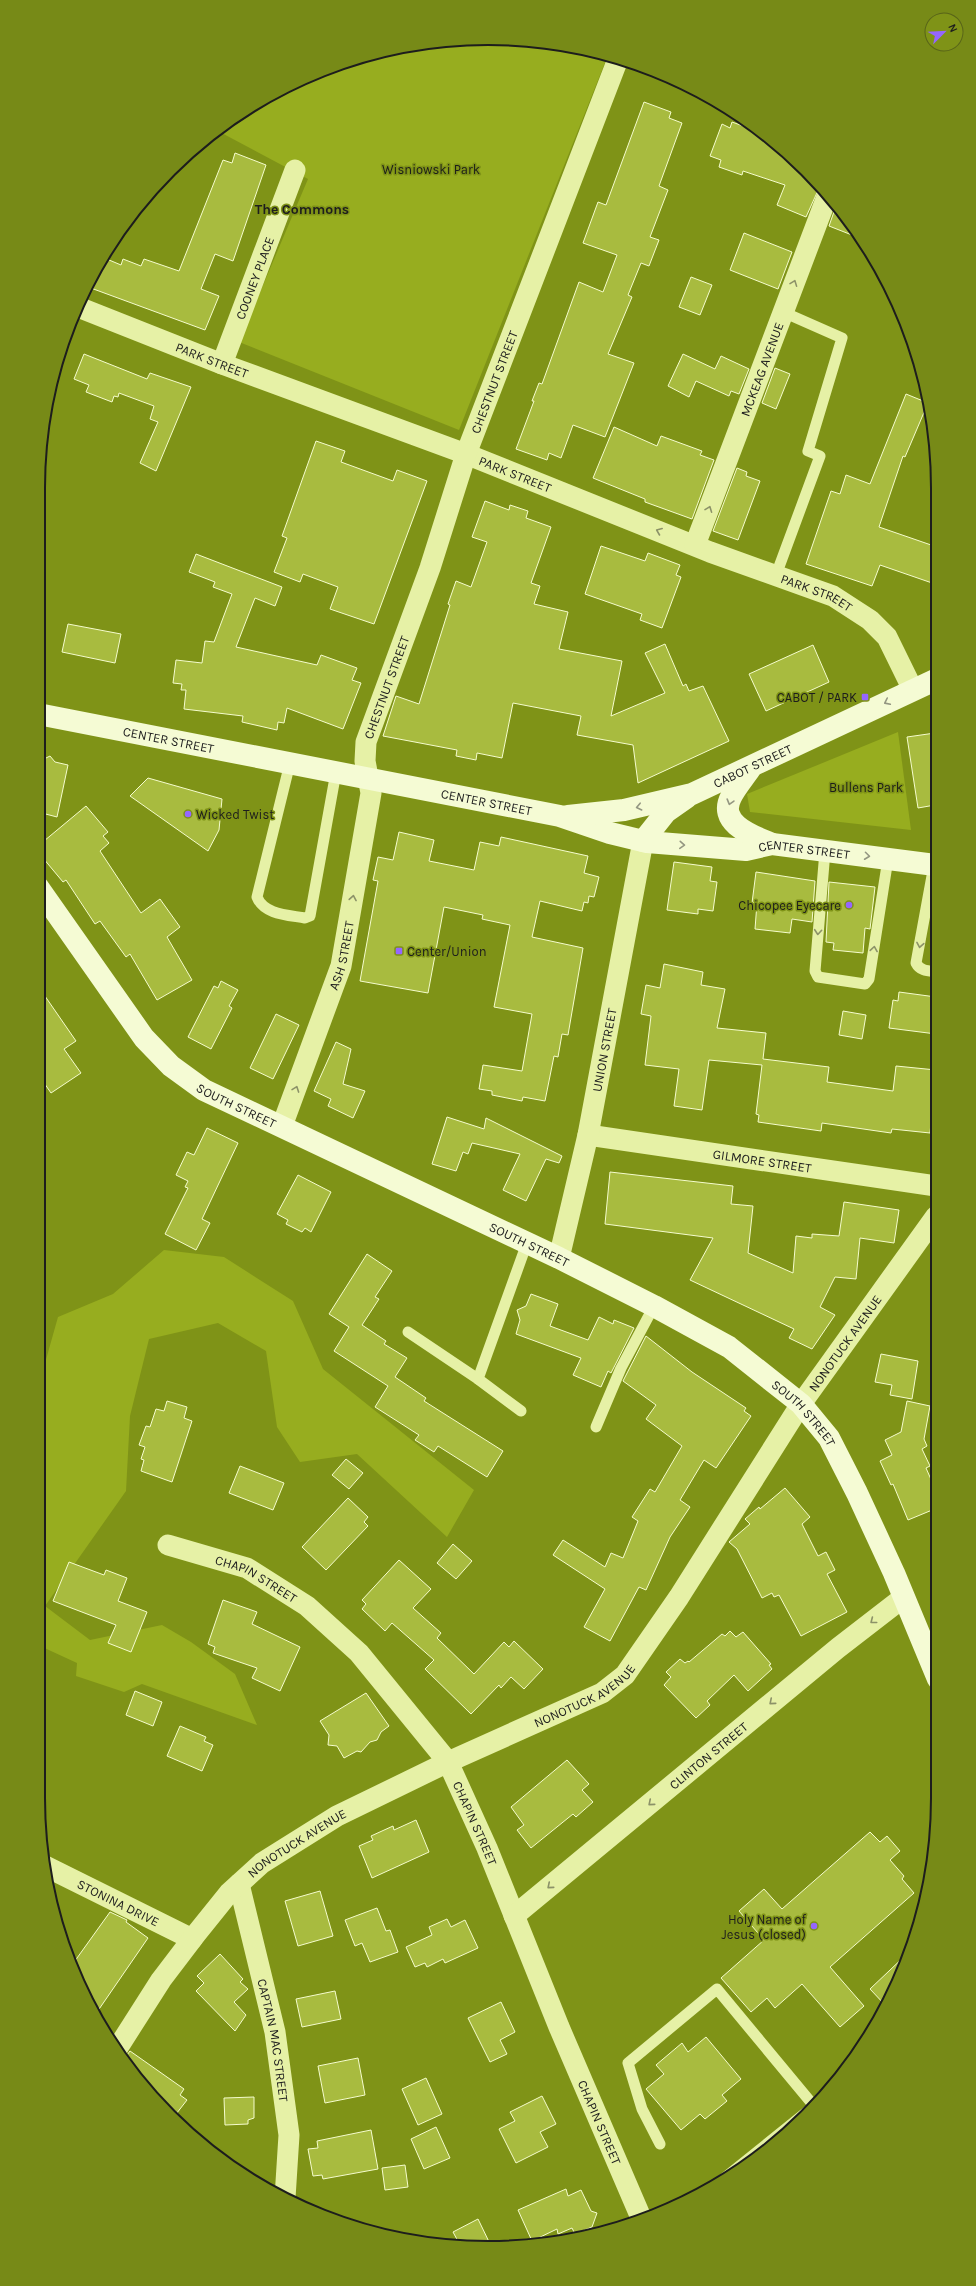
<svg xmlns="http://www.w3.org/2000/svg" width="976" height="2286" viewBox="0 0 976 2286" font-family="Karla,sans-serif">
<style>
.green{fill:#97ad1f}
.building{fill:#a8bb3f;stroke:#f5fccd}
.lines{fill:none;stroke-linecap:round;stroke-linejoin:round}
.lane{stroke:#e6f1a6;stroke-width:11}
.street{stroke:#e6f1a6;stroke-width:21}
.secondary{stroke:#f5fbd4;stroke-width:22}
.oneway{stroke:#8c9268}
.oneway2{stroke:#949782}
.poi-dot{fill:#9566ff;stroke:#7f9317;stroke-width:1.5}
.labels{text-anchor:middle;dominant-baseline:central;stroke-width:3;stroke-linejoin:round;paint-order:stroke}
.park-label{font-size:13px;fill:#1c1d1a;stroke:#7f9317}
.street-label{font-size:13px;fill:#1d1d1d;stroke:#7f9317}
.poi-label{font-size:13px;fill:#1d1d1d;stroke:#7f9317;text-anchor:end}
.neighbourhood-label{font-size:14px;font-weight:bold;fill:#1d1d1d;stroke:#7f9317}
.rim{fill:none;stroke:#1d1d1d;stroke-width:2}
</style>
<rect width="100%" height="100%" fill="#7f9317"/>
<!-- green -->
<g class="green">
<path d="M 459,39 L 547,42 L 577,49 L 606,60 L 459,430 L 239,342 L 308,179 L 216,130 L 289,84 L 372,53 Z"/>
<path d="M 898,732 L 911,830 L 750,812 L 747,794 Z"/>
<path d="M 164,1250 L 224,1257 L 293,1301 L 323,1369 L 474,1490 L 447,1537 L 357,1454 L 300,1462 L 277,1427 L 266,1351 L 218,1323 L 149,1339 L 130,1416 L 126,1491 L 45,1606 L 90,1640 L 162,1625 L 191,1642 L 235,1674 L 257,1725 L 142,1684 L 124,1692 L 76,1676 L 77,1663 L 38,1645 L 38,1388 L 58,1317 L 113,1294 Z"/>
</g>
<!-- building -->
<g class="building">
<path d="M 644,102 L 671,112 L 669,118 L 682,123 L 659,186 L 668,190 L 650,237 L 659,240 L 649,266 L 641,263 L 628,295 L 632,297 L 608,354 L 634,363 L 605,437 L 573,425 L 561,458 L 549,453 L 547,460 L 516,449 L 534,401 L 532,401 L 539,383 L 542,384 L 579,282 L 603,292 L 617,255 L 583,243 L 598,202 L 606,205 Z"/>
<path d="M 732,122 L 757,131 L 820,186 L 806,217 L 777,205 L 785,185 L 743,171 L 742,175 L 719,167 L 721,160 L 710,156 L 722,124 L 730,128 Z"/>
<path d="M 235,153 L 266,165 L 233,261 L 215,254 L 201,289 L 219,296 L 205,330 L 88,287 L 102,257 L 121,265 L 123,259 L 141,266 L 144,259 L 179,271 L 223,160 L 232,163 Z"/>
<path d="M 836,206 L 857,237 L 829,226 Z"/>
<path d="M 744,233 L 792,252 L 778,289 L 730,270 Z"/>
<path d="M 691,277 L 712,285 L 700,315 L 679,307 Z"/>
<path d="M 84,354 L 147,379 L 150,373 L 191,387 L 156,471 L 140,463 L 158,422 L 150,419 L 154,406 L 119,393 L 118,397 L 114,396 L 112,402 L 86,392 L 89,385 L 74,379 Z"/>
<path d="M 683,354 L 715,369 L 721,356 L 749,369 L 739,394 L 731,391 L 729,396 L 696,381 L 689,397 L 668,386 Z"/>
<path d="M 775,368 L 790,374 L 776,409 L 762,403 Z"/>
<path d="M 906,394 L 928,403 L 905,457 L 903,456 L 879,527 L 934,546 L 935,584 L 880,565 L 872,586 L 806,564 L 831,491 L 840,494 L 846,475 L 870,484 Z"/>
<path d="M 614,427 L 657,446 L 661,436 L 702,451 L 700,455 L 714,460 L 692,519 L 645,502 L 645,499 L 593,478 Z"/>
<path d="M 316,441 L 345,451 L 341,462 L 393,481 L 397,470 L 427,481 L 374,624 L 330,609 L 338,587 L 303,574 L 300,582 L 274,572 L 287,538 L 282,536 Z"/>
<path d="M 737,468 L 747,472 L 746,476 L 760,481 L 738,540 L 713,531 Z"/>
<path d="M 485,501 L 509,510 L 510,505 L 528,511 L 526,518 L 551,527 L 531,583 L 540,586 L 534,604 L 568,612 L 559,649 L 622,661 L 611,716 L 665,693 L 645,653 L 665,644 L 683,686 L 686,684 L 689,691 L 703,686 L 729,741 L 638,783 L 633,745 L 577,735 L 581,716 L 513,703 L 502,758 L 477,753 L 476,760 L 456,756 L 457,750 L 383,736 L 396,696 L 419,704 L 450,605 L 448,604 L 456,581 L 471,587 L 487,542 L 472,537 Z"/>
<path d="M 601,546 L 645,561 L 648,553 L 680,565 L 676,575 L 681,577 L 662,628 L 640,620 L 642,614 L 585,594 Z"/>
<path d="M 196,554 L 282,587 L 275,606 L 255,598 L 236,647 L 317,665 L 321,655 L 357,668 L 352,680 L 361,683 L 343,729 L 287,708 L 284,723 L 278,722 L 277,730 L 242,722 L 243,716 L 184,709 L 186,690 L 181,690 L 182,684 L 173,683 L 176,660 L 202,663 L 205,641 L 214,642 L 232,594 L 213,587 L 215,582 L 189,572 Z"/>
<path d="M 68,624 L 121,634 L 115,663 L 62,652 Z"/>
<path d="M 813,645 L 829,682 L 766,711 L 749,674 Z"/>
<path d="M 935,733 L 935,805 L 918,808 L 907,737 Z"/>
<path d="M 50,756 L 55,762 L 68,765 L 57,817 L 38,812 L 38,762 Z"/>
<path d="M 148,778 L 222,799 L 219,830 L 208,851 L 130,796 Z"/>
<path d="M 86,806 L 108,832 L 103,836 L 109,843 L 100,851 L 141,913 L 160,899 L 180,927 L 167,937 L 192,980 L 157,1000 L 130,954 L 126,957 L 100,921 L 95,924 L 66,880 L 63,882 L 38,852 L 38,846 Z"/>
<path d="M 399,832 L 434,840 L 429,861 L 474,870 L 480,842 L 499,846 L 501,837 L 588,856 L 584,873 L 599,877 L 594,897 L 589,896 L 588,903 L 584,902 L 582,911 L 540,901 L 532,937 L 583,948 L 568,1035 L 562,1034 L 558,1057 L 554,1056 L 545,1101 L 523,1097 L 522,1101 L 492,1095 L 492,1091 L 479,1089 L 483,1065 L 522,1071 L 532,1014 L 494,1007 L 510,925 L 482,919 L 483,915 L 444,907 L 428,993 L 360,981 L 378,881 L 373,880 L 378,857 L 393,860 Z"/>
<path d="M 674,862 L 712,867 L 710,881 L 717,882 L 713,911 L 698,909 L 698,914 L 667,910 Z"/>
<path d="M 756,872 L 815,881 L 812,922 L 792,919 L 790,933 L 755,929 L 757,903 L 752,903 Z"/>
<path d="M 829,882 L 875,887 L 870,929 L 865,928 L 863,953 L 833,950 L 834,943 L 826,942 Z"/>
<path d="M 664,964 L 703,972 L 701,985 L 725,989 L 717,1028 L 766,1033 L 763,1059 L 829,1067 L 827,1082 L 893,1091 L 896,1066 L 936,1070 L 930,1133 L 892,1129 L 891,1133 L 822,1123 L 821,1131 L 758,1122 L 759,1115 L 756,1114 L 762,1065 L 709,1060 L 702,1110 L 674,1106 L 679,1069 L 645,1065 L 651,1016 L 641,1014 L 646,985 L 660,988 Z"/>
<path d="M 221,981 L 238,990 L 229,1006 L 232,1008 L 211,1049 L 188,1037 L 214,986 L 218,988 Z"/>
<path d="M 38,986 L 76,1041 L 64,1049 L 81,1073 L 51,1093 L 38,1074 Z"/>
<path d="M 899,992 L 936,997 L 936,1034 L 889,1028 L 893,1000 L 898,1001 Z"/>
<path d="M 843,1011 L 866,1015 L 862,1039 L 839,1035 Z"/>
<path d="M 276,1014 L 299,1025 L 273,1079 L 250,1068 Z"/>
<path d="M 336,1042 L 351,1049 L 343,1084 L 365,1091 L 353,1118 L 328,1106 L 331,1099 L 314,1091 Z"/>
<path d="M 447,1117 L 484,1129 L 486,1118 L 562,1156 L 559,1163 L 546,1159 L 526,1201 L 503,1190 L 520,1154 L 472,1143 L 468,1154 L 463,1152 L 456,1171 L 432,1164 Z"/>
<path d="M 207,1128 L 238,1143 L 202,1219 L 210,1223 L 196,1250 L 165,1234 L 188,1188 L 185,1187 L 188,1181 L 176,1175 L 187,1152 L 194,1155 Z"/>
<path d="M 610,1172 L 733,1186 L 731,1204 L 753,1206 L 748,1253 L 793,1273 L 796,1236 L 812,1238 L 812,1234 L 839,1236 L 844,1202 L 899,1210 L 894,1243 L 860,1238 L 856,1279 L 835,1277 L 820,1307 L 835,1315 L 812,1349 L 789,1338 L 794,1329 L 690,1280 L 713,1238 L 605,1224 Z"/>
<path d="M 298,1175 L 331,1192 L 311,1232 L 305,1228 L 302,1232 L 286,1224 L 288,1220 L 277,1214 Z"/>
<path d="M 367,1254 L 392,1271 L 375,1297 L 379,1299 L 362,1325 L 386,1341 L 384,1344 L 407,1358 L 395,1377 L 426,1398 L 424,1401 L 503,1451 L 487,1477 L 438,1446 L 434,1452 L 415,1440 L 419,1435 L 375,1407 L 388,1386 L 334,1351 L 349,1327 L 329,1314 Z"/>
<path d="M 531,1294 L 558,1304 L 550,1326 L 588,1340 L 599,1317 L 613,1324 L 614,1320 L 634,1328 L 611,1373 L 608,1371 L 601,1387 L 573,1375 L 581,1358 L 516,1334 L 520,1320 L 517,1310 L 526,1306 Z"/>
<path d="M 646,1336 L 692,1372 L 746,1408 L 744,1411 L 751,1416 L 716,1468 L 704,1460 L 680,1500 L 690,1507 L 670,1537 L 646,1590 L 639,1587 L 610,1641 L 584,1627 L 605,1589 L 553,1555 L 563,1540 L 605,1567 L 611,1553 L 623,1558 L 638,1521 L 632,1517 L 650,1489 L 655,1492 L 682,1446 L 646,1419 L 656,1405 L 623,1381 Z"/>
<path d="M 881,1354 L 918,1361 L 912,1399 L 890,1395 L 892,1385 L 875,1382 Z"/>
<path d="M 167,1401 L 187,1407 L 184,1418 L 192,1421 L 172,1482 L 141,1471 L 144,1460 L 141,1459 L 145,1447 L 139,1445 L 146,1426 L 150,1427 L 156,1409 L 164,1411 Z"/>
<path d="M 907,1401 L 930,1406 L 924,1439 L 927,1446 L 922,1449 L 930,1466 L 926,1468 L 937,1493 L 937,1508 L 908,1520 L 893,1484 L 891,1485 L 880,1461 L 892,1455 L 885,1440 L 901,1432 Z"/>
<path d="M 346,1459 L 363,1473 L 349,1489 L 332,1475 Z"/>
<path d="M 240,1466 L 284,1483 L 273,1510 L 229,1493 Z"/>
<path d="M 785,1488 L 810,1517 L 802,1524 L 818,1556 L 826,1552 L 835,1570 L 827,1574 L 847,1612 L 801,1636 L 779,1595 L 774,1597 L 772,1593 L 762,1598 L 737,1549 L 729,1542 L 750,1524 L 745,1519 L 759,1507 L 760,1509 Z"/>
<path d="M 348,1498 L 368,1517 L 364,1522 L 368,1526 L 326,1570 L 302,1547 Z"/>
<path d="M 453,1544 L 472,1561 L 456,1579 L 437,1563 Z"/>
<path d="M 399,1560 L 431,1589 L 413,1608 L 441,1633 L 437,1638 L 474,1674 L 504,1642 L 509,1647 L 514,1641 L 543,1669 L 524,1689 L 511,1677 L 501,1688 L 499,1685 L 471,1714 L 425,1669 L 434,1660 L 392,1623 L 385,1631 L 362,1609 L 366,1604 L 362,1600 Z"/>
<path d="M 69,1562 L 104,1575 L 106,1570 L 127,1578 L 118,1601 L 147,1612 L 131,1652 L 108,1643 L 116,1625 L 53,1601 Z"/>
<path d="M 223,1600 L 257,1612 L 252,1624 L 300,1647 L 280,1691 L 252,1678 L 257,1668 L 213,1653 L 215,1647 L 208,1644 Z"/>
<path d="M 730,1631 L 736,1637 L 743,1632 L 771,1664 L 769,1665 L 772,1669 L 748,1691 L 734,1675 L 707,1701 L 710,1705 L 696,1718 L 664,1685 L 671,1677 L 666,1672 L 680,1659 L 685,1663 L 688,1661 L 689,1662 L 722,1634 L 725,1636 Z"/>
<path d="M 135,1691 L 162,1702 L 153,1726 L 126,1715 Z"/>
<path d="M 366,1693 L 389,1726 L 381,1732 L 377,1740 L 370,1742 L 361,1752 L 357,1751 L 344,1758 L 337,1746 L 328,1745 L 329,1735 L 320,1721 Z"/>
<path d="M 180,1726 L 206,1737 L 204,1741 L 213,1745 L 202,1771 L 167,1756 Z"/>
<path d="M 567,1760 L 589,1784 L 582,1790 L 593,1802 L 576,1817 L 573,1814 L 531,1848 L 517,1830 L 524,1825 L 511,1807 Z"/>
<path d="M 416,1820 L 429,1852 L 372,1878 L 359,1846 L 373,1840 L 371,1836 L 393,1826 L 394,1830 Z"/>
<path d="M 870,1832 L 880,1842 L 887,1836 L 900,1851 L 890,1860 L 904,1876 L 902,1879 L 914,1893 L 830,1967 L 864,2006 L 840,2027 L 802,1984 L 775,2008 L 767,1998 L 751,2012 L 721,1978 L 764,1940 L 739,1911 L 764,1889 L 782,1909 Z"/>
<path d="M 320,1891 L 333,1936 L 298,1946 L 285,1901 Z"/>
<path d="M 377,1908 L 386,1931 L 390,1930 L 398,1952 L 370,1962 L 362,1943 L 355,1946 L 345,1920 Z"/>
<path d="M 110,1912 L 127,1920 L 126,1922 L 148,1938 L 95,2015 L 72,1965 Z"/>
<path d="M 447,1919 L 451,1927 L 465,1920 L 478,1948 L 445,1963 L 443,1959 L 427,1967 L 425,1963 L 415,1967 L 406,1947 L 432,1935 L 429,1927 Z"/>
<path d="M 909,1952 L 910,1953 L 886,2006 L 870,1989 Z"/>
<path d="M 220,1954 L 243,1979 L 240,1982 L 248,1989 L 234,2002 L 246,2015 L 235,2031 L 196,1991 L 204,1983 L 197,1976 Z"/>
<path d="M 335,1991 L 341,2019 L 302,2027 L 296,1999 Z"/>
<path d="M 501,2002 L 515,2032 L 500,2040 L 507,2054 L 490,2062 L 468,2018 Z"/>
<path d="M 706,2037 L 741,2079 L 722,2095 L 727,2101 L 705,2119 L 700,2114 L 681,2130 L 646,2089 L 664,2074 L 656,2065 L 682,2043 L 688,2052 Z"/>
<path d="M 130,2051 L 184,2089 L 180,2095 L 187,2100 L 173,2118 L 150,2095 L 124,2059 Z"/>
<path d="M 358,2058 L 365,2095 L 325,2103 L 318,2066 Z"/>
<path d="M 426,2078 L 442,2114 L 418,2125 L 402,2089 Z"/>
<path d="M 542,2096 L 556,2124 L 540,2132 L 548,2147 L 516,2163 L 499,2129 L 515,2121 L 510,2112 Z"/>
<path d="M 254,2097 L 254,2118 L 248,2120 L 248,2124 L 225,2125 L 224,2098 Z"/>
<path d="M 436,2127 L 450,2158 L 424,2169 L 411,2139 Z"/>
<path d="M 371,2130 L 378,2169 L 323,2179 L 322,2175 L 313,2176 L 308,2149 L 318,2148 L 317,2141 Z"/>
<path d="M 405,2165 L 408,2187 L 385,2190 L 382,2168 Z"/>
<path d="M 566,2189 L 568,2196 L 581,2190 L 591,2211 L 597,2213 L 592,2227 L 575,2234 L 572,2228 L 558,2234 L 557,2229 L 532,2241 L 518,2210 Z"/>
<path d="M 478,2219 L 492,2248 L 460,2245 L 453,2232 Z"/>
</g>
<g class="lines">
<!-- lane -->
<g class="lane">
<path d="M 776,575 L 820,456 L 808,451 L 842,338 L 783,312"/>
<path d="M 290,763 L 257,897 C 264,915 289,915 305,918 L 310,916 L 336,772"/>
<path d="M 825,851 L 815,971 L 818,977 L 865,984 L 869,979 L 888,859"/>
<path d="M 934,865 L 916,963 C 920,971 928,971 936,972"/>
<path d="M 408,1332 L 478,1379"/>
<path d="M 521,1411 L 478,1379 L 527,1243"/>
<path d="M 596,1427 L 621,1368 L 654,1306"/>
<path d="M 660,2144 L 642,2109 L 628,2063 L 717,1989 L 814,2106"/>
<path d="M 712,2188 L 814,2106"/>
</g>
<!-- street -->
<g class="street">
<path id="s1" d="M 78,307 L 222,364 L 466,454 L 710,552 L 833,596 L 870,620 L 887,637 L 913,690"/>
<path id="s2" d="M 222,364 L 295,170"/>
<path id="s3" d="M 695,545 L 828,194"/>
<path id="s4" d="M 282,1126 L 341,966 L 371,793 L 365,761 L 366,742 L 430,568 L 466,454 L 618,59"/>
<path id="s5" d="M 588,1135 L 936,1186"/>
<path id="s6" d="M 559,1258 L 588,1135 L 643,841"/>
<path id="s7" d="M 168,1545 L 247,1568 L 307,1606 L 359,1653 L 448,1762 L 487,1848 L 559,2027 L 642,2220"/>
<path id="s8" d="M 45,1866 L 192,1939"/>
<path id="s9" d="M 239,1884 L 275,2032 L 289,2135 L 285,2198"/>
<path id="s10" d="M 514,1916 L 838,1648 L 904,1597"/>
<path id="s11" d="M 117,2049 L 161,1980 L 196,1934 L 229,1893 L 262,1863 L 337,1816 L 448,1762 L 602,1693 L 625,1675 L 679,1597 L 801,1404 L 936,1216"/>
</g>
<!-- secondary -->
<g class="secondary">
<path id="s12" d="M 38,714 L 560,816 L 610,833 L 647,842 L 746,850 L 772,844 L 935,865"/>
<path d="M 750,769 C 744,778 736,787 731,797 C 717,824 754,836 772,844"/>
<path id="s13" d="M 568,816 L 624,810 L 692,794 L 935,680"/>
<path d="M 643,841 L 666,812 L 686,798"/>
<path id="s14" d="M 38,887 L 144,1038 L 171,1066 L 204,1090 L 559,1258 L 654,1306 L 729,1347 L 801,1404 L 829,1438 L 857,1493 L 894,1573 L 938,1679"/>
</g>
</g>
<!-- one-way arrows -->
<defs><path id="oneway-chevron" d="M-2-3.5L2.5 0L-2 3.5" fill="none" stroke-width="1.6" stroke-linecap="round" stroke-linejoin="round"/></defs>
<g class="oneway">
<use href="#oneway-chevron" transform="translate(794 283) rotate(-69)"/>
<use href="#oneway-chevron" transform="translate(709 509) rotate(-69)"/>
<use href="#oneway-chevron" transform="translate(659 531) rotate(-158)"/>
<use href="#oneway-chevron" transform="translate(353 898) rotate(-80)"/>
<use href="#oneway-chevron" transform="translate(818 932) rotate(95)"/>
<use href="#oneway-chevron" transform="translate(920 945) rotate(100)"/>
<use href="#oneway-chevron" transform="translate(874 949) rotate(-81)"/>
<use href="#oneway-chevron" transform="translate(296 1089) rotate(-70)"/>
<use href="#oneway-chevron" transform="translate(873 1621) rotate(142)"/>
<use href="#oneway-chevron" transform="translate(772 1702) rotate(140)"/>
<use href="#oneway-chevron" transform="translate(651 1803) rotate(140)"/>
<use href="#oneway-chevron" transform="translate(550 1886) rotate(140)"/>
</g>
<g class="oneway2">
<use href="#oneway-chevron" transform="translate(887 702) rotate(154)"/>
<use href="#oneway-chevron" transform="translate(730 802) rotate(106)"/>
<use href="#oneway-chevron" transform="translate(639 807) rotate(167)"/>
<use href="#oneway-chevron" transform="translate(682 845) rotate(4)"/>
<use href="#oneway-chevron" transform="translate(867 856) rotate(7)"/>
</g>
<!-- markers -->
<g class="poi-dot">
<rect x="861" y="693" width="8" height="8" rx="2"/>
<circle cx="188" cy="814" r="4"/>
<circle cx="849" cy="905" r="4"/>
<rect x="395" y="947" width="8" height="8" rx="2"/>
<circle cx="814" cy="1926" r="4"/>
</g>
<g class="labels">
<!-- park labels -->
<g class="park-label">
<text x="431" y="169">Wisniowski Park</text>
<text x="866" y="787">Bullens Park</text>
</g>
<!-- street labels -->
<g class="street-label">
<text stroke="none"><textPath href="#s2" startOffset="92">COONEY PLACE</textPath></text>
<text stroke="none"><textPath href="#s1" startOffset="144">PARK STREET</textPath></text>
<text stroke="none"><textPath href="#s3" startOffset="188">MCKEAG AVENUE</textPath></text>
<text stroke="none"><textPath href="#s4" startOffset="780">CHESTNUT STREET</textPath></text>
<text stroke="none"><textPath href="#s1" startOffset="468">PARK STREET</textPath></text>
<text stroke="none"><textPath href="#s1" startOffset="792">PARK STREET</textPath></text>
<text stroke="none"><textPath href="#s4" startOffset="456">CHESTNUT STREET</textPath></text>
<text stroke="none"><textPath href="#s12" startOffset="133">CENTER STREET</textPath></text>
<text stroke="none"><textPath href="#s13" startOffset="193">CABOT STREET</textPath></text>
<text stroke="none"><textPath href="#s12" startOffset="457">CENTER STREET</textPath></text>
<text stroke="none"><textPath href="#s12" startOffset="781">CENTER STREET</textPath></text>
<text stroke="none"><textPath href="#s4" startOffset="181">ASH STREET</textPath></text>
<text stroke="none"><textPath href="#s6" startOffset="213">UNION STREET</textPath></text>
<text stroke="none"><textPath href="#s14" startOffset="300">SOUTH STREET</textPath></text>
<text stroke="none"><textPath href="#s5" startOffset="176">GILMORE STREET</textPath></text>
<text stroke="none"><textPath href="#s14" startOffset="624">SOUTH STREET</textPath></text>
<text stroke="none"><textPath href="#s11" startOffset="1045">NONOTUCK AVENUE</textPath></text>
<text stroke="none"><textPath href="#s14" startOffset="949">SOUTH STREET</textPath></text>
<text stroke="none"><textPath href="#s7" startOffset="95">CHAPIN STREET</textPath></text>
<text stroke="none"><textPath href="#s11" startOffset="601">NONOTUCK AVENUE</textPath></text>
<text stroke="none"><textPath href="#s10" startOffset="252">CLINTON STREET</textPath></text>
<text stroke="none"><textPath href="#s7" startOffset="431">CHAPIN STREET</textPath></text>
<text stroke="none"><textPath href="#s11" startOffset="277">NONOTUCK AVENUE</textPath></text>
<text stroke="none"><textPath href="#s8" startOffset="82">STONINA DRIVE</textPath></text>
<text stroke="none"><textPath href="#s9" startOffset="160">CAPTAIN MAC STREET</textPath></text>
<text stroke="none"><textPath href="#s7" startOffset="755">CHAPIN STREET</textPath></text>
</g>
<!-- poi labels -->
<g class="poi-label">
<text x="857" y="697">CABOT / PARK</text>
<text x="196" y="814" text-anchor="start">Wicked Twist</text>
<text x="841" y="905">Chicopee Eyecare</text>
<text x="407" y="951" text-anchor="start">Center/Union</text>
<text x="806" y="1919">Holy Name of<tspan x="806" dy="15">Jesus (closed)</tspan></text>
</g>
<!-- neighbourhood labels -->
<g class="neighbourhood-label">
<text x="302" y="209">The Commons</text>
</g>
</g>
<!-- crop -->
<path d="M0 0H976V2286H0ZM488 45H488A443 443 0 0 1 931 488V1798A443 443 0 0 1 488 2241H488A443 443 0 0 1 45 1798V488A443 443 0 0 1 488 45Z" fill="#778a17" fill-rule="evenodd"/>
<path class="rim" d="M488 45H488A443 443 0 0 1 931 488V1798A443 443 0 0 1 488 2241H488A443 443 0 0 1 45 1798V488A443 443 0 0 1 488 45Z"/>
<!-- north arrow -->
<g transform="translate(944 32) rotate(66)"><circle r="19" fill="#7f9317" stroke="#586419"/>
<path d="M0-3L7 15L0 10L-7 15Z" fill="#9566ff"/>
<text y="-6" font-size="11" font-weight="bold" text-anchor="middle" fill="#1d1d1d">N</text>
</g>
</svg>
